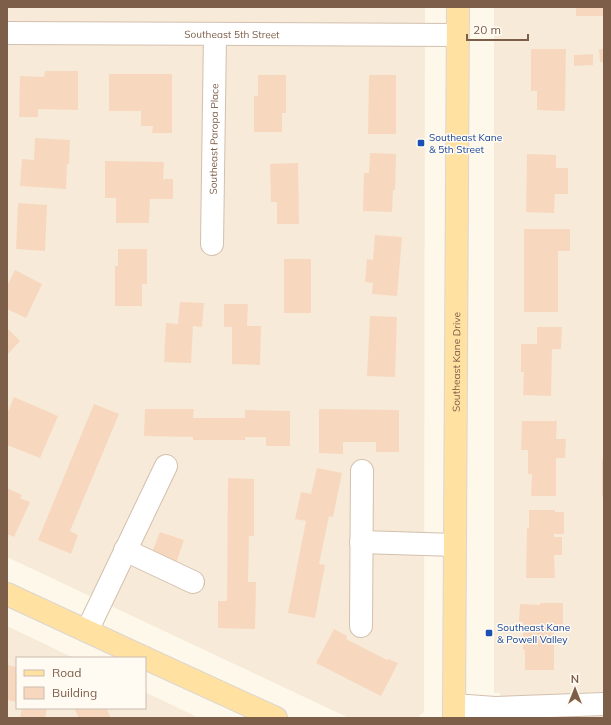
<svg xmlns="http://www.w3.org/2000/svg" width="611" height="725" viewBox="0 0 611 725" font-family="Mulish,sans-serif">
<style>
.residential{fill:#f7ead8}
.building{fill:#f7d8bf}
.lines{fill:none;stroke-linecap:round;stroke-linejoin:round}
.minor-casing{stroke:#d3c0ae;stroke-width:24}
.major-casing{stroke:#ddd5d0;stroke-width:24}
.minor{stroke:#fff;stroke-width:22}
.major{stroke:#ffe1a1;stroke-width:22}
.transit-dot{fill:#1a4fb4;stroke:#fffbf3;stroke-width:1.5}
.labels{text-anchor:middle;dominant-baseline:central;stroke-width:3;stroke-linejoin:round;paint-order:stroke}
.street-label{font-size:10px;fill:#7d5e49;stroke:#fffbf3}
.transit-label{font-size:10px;fill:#164399;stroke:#fffbf3;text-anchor:start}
</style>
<rect width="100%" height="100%" fill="#fef8ea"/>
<!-- residential -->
<g class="residential">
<path d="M 7,7 L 425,7 L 424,712 L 417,718 L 349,718 L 7,557 Z"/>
<path d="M 494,7 L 604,7 L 604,718 L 500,718 L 500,693 L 494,693 Z"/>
<path d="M 7,626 L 74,658 L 17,658 L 17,708 L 145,708 L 145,692 L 199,718 L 7,718 Z"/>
</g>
<!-- building -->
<g class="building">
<rect x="576" y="7" width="28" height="9"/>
<path d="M 531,49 L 566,49 L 565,111 L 537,110 L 537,91 L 531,91 Z"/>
<path d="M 599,49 L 604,49 L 604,62 L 600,62 Z"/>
<path d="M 593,54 L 593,65 L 574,66 L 574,55 Z"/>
<path d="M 45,71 L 78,71 L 78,110 L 38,109 L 38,117 L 19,117 L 20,76 L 44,77 Z"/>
<path d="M 109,74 L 172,74 L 172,133 L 152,133 L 153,126 L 141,126 L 141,111 L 109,111 Z"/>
<path d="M 258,75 L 286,75 L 286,113 L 282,113 L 282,132 L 254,132 L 254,96 L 258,96 Z"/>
<path d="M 369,75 L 396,75 L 396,134 L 368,134 Z"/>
<path d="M 35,138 L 70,140 L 69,164 L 67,164 L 66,189 L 20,186 L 22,159 L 34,160 Z"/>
<path d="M 370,153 L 396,154 L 395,190 L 393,190 L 392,212 L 363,211 L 364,173 L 369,173 Z"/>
<path d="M 527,154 L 556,155 L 556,168 L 568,168 L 568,194 L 555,194 L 554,213 L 526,212 Z"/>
<path d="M 105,161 L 164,162 L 163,179 L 173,179 L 173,199 L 150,199 L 149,223 L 116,223 L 116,198 L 105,198 Z"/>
<path d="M 298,163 L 299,224 L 277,224 L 277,202 L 271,202 L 270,164 Z"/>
<path d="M 18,203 L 47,205 L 45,251 L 16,249 Z"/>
<path d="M 524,229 L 570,229 L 570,251 L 558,251 L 558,312 L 524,312 Z"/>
<path d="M 375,235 L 402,237 L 397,296 L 372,294 L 373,283 L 365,282 L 367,259 L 373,260 Z"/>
<path d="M 118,249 L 147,249 L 147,284 L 142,284 L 142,306 L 115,306 L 115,266 L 118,266 Z"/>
<rect x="284" y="259" width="27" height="54"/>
<path d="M 15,270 L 42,284 L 26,318 L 7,309 L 7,286 Z"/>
<path d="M 180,302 L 204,303 L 202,327 L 193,326 L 191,363 L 164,362 L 166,323 L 178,324 Z"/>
<path d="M 224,304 L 248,304 L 247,326 L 261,326 L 260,365 L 232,364 L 232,327 L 224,327 Z"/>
<path d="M 370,316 L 397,317 L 395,377 L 367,376 Z"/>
<path d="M 537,327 L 562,327 L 561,349 L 552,349 L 551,396 L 523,395 L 524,372 L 521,372 L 521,344 L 537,344 Z"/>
<path d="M 7,328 L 20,341 L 7,355 Z"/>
<path d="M 14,397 L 58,416 L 40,458 L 7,445 L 7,414 Z"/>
<path d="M 94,404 L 119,414 L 70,531 L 78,535 L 71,554 L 38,540 Z"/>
<path d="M 145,409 L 194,409 L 193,418 L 245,418 L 245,410 L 290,411 L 290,446 L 266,446 L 266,437 L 245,437 L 245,440 L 193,440 L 193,437 L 144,436 Z"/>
<path d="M 319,409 L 399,410 L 399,452 L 376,452 L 376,442 L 343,442 L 343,454 L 319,453 Z"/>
<path d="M 522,421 L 557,421 L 556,439 L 566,439 L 565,458 L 556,458 L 556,496 L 531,496 L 532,474 L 528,474 L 528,450 L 521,450 Z"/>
<rect x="602" y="459" width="2" height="38"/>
<path d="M 317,468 L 342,473 L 333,517 L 329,516 L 319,564 L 325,565 L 315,618 L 288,613 L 306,521 L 295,519 L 301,492 L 311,494 Z"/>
<path d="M 228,478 L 254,479 L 254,536 L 249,536 L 248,582 L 256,582 L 255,629 L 218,628 L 218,601 L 227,601 Z"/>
<path d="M 7,488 L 22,495 L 20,498 L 30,502 L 14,537 L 7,534 Z"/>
<path d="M 529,510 L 555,510 L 555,512 L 564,512 L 564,534 L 554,534 L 554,537 L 562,537 L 562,555 L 554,555 L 555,578 L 526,578 L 527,528 L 529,528 Z"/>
<path d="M 160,532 L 184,540 L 176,563 L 151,555 Z"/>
<path d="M 540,603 L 563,603 L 563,629 L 554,629 L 554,670 L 525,670 L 525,650 L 523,650 L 523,622 L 519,622 L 520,604 L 540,605 Z"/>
<path d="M 334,629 L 347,636 L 346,639 L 387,660 L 388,659 L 398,663 L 381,696 L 316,663 Z"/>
<path d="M 7,665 L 17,667 L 17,702 L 7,700 Z"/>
<path d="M 22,708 L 47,708 L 45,718 L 20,717 Z"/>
<path d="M 74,708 L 106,708 L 111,718 L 79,718 Z"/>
</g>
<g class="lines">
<!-- minor casing -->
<g class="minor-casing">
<g id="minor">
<path id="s1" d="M 7,33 L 457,35"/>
<path id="s2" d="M 212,244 L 215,34"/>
<path d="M 361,542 L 455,545"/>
<path d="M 125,550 L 193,582"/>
<path d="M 361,626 L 362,471"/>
<path d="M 87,631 L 166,466"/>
<path d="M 454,705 L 495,708 L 604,704"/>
</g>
</g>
<!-- major casing -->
<g class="major-casing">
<g id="major">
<path d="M 7,594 L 145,658"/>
<path d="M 145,658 L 276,718"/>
<path id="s3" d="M 454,718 L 458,7"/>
</g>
</g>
<!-- minor -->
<use href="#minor" class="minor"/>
<!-- major -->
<use href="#major" class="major"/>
</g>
<!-- markers -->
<g class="transit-dot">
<rect x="417" y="139" width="8" height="8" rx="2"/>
<rect x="485" y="629" width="8" height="8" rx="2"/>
</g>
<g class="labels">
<!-- street labels -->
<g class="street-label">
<text stroke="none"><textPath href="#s1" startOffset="225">Southeast 5th Street</textPath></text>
<text stroke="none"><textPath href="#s2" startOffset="105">Southeast Paropa Place</textPath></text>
<text stroke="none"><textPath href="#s3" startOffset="356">Southeast Kane Drive</textPath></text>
</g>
<!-- transit labels -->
<g class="transit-label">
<text x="429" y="137">Southeast Kane<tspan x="429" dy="12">&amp; 5th Street</tspan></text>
<text x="497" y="627">Southeast Kane<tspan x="497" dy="12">&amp; Powell Valley</tspan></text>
</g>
</g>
<!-- border -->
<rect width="611" height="725" fill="none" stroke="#7d5e49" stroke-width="16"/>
<!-- legend -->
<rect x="16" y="657" width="130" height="52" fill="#fffbf3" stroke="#cbbcaf"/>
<rect x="24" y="670" width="20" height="6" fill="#ffe1a1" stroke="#cbbcaf"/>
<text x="52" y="677" font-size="12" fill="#7d5e49">Road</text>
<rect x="24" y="687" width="20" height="12" fill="#f7d8bf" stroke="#cbbcaf"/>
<text x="52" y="697" font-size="12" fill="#7d5e49">Building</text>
<!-- north arrow -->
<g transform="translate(575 689)" stroke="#fffbf3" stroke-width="3" paint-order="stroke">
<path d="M0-3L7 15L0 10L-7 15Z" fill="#7d5e49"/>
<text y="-6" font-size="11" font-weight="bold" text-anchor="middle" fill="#7d5e49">N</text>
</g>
<!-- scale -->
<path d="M467 34v6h61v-6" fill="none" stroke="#7d5e49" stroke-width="2"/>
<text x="473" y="34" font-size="12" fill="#7d5e49" stroke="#fffbf3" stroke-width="3" paint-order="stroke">20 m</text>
</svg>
